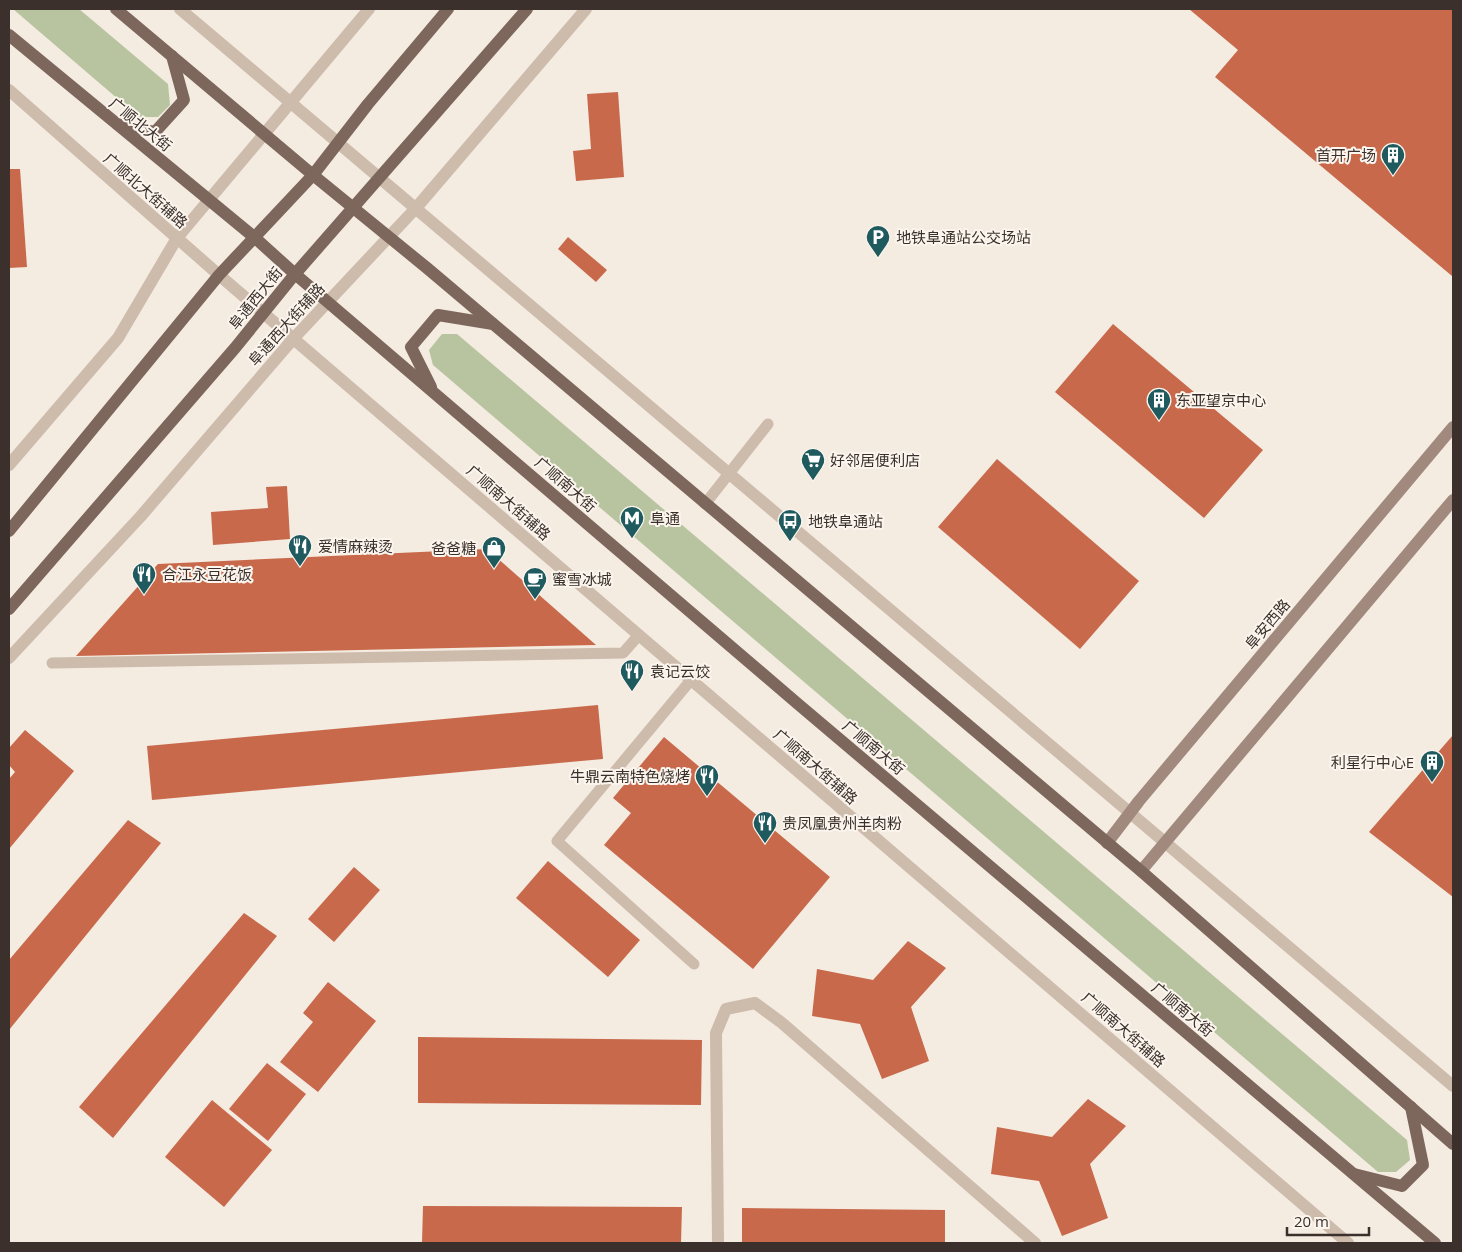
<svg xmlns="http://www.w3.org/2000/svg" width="1462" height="1252" viewBox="0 0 1462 1252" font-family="'Open Sans','Noto Sans SC',sans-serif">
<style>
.green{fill:#b8c4a0}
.building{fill:#c8694b}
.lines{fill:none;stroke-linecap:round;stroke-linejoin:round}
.service{stroke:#cdbbac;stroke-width:11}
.minor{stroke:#cdbbac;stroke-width:12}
.secondary{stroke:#a18a7d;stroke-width:12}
.primary{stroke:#7d675c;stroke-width:12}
.labels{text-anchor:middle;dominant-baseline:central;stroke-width:4;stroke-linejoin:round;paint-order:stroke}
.street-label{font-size:15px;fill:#3b302b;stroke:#fbf5ee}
.poi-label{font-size:15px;fill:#3b302b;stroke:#fbf5ee;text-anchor:start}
</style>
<rect width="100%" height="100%" fill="#f4ebe1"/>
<!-- green -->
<g class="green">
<path d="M 13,9 L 79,9 L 168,84 L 170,105 L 158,117 L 139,117 Z"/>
<path d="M 442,334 L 457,334 L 1407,1140 L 1410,1160 L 1396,1172 L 1378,1172 L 433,365 L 429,350 Z"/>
</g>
<!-- building -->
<g class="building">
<path d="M 1189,9 L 1453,9 L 1452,276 L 1215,77 L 1238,50 Z"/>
<path d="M 618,92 L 624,177 L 576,181 L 573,151 L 591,149 L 587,94 Z"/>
<path d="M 9,169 L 20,169 L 27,267 L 9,268 Z"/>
<path d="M 568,237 L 607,270 L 596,282 L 558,249 Z"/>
<path d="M 1113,324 L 1263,450 L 1204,518 L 1055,392 Z"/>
<path d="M 997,459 L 1139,581 L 1080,649 L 938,527 Z"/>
<path d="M 287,486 L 290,539 L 213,545 L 211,512 L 268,508 L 266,487 Z"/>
<path d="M 487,549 L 596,645 L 76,656 L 158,564 Z"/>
<path d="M 598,705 L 603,759 L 152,800 L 147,746 Z"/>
<path d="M 25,730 L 74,771 L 9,849 L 9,779 L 15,772 L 9,765 L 9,748 Z"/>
<path d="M 1453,735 L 1453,897 L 1369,832 Z"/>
<path d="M 664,737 L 830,877 L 753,969 L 604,845 L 631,813 L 613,798 Z"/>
<path d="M 128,820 L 161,843 L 9,1030 L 9,960 Z"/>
<path d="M 548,861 L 640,940 L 608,977 L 516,898 Z"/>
<path d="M 354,867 L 380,890 L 334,942 L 308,919 Z"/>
<path d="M 244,913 L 277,936 L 113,1138 L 79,1107 Z"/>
<path d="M 908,941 L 946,968 L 911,1007 L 929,1061 L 882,1079 L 860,1024 L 812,1016 L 817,969 L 873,980 Z"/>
<path d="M 328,982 L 376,1021 L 318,1092 L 280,1062 L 313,1022 L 303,1013 Z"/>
<path d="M 418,1037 L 702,1040 L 701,1105 L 418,1103 Z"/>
<path d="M 267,1063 L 306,1094 L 268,1141 L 229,1109 Z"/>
<path d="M 1088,1099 L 1126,1126 L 1090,1164 L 1108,1218 L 1062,1236 L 1039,1181 L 991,1174 L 997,1127 L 1052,1137 Z"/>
<path d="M 212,1100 L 272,1150 L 224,1207 L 165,1157 Z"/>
<path d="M 423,1206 L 682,1207 L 681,1243 L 422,1243 Z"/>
<path d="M 742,1208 L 945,1210 L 945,1243 L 742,1243 Z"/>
</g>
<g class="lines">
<!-- service -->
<g class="service">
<path d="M 705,504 L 768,424"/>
<path d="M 52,663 L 623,653 L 639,635"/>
<path d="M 691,680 L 557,841 L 694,964"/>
</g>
<!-- minor -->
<g class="minor">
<path d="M 180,9 L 1453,1086"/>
<path d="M 9,90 L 219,275 L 1348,1243"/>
<path d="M 9,465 L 118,338 L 177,238 L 369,9"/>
<path d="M 9,658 L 141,516 L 293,339 L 416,208 L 586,9"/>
<path d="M 718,1243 L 716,1033 L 726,1009 L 755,1003 L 782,1023 L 1035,1243"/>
</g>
<!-- secondary -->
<g class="secondary">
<path d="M 1107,843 L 1139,801 L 1453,427"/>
<path d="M 1141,871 L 1453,500"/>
</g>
<!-- primary -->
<g class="primary">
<path d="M 116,9 L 313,175 L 427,268 L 1141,871 L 1453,1144"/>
<path d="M 9,35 L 254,237 L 295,274 L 798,704 L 1435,1243"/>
<path d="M 117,124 L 155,132 L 184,100 L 172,56"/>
<path d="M 431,387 L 411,347 L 438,315 L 493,324"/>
<path d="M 9,531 L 219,275 L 313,175 L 368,104 L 448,9"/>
<path d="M 9,609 L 235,348 L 295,274 L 527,9"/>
<path d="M 1354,1174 L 1402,1186 L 1423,1165 L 1411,1107"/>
</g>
</g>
<!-- icons -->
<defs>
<g id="building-pin" transform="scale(1.25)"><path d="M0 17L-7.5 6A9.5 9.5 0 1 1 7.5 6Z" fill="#1f5a5e" stroke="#fbf5ee"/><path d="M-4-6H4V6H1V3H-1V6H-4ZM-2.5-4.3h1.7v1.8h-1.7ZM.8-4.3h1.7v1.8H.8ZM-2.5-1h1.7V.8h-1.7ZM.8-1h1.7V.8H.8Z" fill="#fff"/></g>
<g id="parking-pin" transform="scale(1.25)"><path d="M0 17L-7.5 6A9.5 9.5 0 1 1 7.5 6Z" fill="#1f5a5e" stroke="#fbf5ee"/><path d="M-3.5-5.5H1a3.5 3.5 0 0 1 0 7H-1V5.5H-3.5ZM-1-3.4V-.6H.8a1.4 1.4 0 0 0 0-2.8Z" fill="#fff"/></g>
<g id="supermarket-pin" transform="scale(1.25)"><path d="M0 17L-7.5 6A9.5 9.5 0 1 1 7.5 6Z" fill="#1f5a5e" stroke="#fbf5ee"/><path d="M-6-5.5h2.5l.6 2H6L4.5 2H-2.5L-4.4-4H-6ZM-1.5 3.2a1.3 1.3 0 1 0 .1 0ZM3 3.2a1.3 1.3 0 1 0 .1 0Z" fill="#fff"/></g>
<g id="metro-pin" transform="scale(1.25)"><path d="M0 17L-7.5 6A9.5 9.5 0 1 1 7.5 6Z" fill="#1f5a5e" stroke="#fbf5ee"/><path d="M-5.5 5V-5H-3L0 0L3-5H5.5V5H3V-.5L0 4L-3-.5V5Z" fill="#fff"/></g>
<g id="bus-pin" transform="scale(1.25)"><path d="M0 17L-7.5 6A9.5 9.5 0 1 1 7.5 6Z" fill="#1f5a5e" stroke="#fbf5ee"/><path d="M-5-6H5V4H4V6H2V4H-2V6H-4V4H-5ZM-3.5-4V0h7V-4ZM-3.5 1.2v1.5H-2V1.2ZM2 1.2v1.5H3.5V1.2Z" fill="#fff"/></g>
<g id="restaurant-pin" transform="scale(1.25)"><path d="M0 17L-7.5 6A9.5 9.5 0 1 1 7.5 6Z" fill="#1f5a5e" stroke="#fbf5ee"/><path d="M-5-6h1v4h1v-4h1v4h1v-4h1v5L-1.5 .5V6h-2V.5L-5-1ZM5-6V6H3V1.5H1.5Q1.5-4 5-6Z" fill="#fff"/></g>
<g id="shop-pin" transform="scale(1.25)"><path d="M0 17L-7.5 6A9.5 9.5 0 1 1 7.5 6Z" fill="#1f5a5e" stroke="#fbf5ee"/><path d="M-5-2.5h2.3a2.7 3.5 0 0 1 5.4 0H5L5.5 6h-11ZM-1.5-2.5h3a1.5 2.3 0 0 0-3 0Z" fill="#fff"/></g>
<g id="cafe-pin" transform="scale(1.25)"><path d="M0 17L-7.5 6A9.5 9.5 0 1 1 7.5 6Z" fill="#1f5a5e" stroke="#fbf5ee"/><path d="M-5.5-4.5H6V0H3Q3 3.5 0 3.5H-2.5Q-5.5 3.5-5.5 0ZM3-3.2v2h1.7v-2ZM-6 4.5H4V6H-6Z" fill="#fff"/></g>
</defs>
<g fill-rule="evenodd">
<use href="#building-pin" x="1393" y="155"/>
<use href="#parking-pin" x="878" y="237"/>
<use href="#building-pin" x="1159" y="400"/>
<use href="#supermarket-pin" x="813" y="460"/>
<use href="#metro-pin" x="632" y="518"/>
<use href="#bus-pin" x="790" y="521"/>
<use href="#restaurant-pin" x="300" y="546"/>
<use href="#shop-pin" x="494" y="548"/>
<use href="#restaurant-pin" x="144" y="574"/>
<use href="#cafe-pin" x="535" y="579"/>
<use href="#restaurant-pin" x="632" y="671"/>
<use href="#building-pin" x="1432" y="762"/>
<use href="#restaurant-pin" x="707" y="776"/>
<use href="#restaurant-pin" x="765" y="823"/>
</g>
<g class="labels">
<!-- street labels -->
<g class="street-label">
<text transform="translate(141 124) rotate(39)">广顺北大街</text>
<text transform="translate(146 190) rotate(41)">广顺北大街辅路</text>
<text transform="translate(255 298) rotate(-51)">阜通西大街</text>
<text transform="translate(286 324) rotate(-48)">阜通西大街辅路</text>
<text transform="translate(566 484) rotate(41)">广顺南大街</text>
<text transform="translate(509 502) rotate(41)">广顺南大街辅路</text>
<text transform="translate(1267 624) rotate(-50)">阜安西路</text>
<text transform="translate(874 747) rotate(40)">广顺南大街</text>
<text transform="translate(816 766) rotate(41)">广顺南大街辅路</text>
<text transform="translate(1183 1009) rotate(40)">广顺南大街</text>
<text transform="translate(1124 1029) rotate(41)">广顺南大街辅路</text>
</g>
<!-- poi labels -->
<g class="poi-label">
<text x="1376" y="155" text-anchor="end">首开广场</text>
<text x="896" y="237">地铁阜通站公交场站</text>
<text x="1176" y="400">东亚望京中心</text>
<text x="830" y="460">好邻居便利店</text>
<text x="650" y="518">阜通</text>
<text x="808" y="521">地铁阜通站</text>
<text x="318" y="546">爱情麻辣烫</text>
<text x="476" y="548" text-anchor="end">爸爸糖</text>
<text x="162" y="574">合江永豆花饭</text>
<text x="552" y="579">蜜雪冰城</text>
<text x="650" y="671">袁记云饺</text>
<text x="1414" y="762" text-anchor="end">利星行中心E</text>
<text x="690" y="776" text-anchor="end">牛鼎云南特色烧烤</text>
<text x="782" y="823">贵凤凰贵州羊肉粉</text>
</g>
</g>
<!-- border -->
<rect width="1462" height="1252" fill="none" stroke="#3b302b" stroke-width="20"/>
<!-- scale -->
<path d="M1287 1227v8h82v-8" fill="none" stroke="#3b302b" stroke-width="2.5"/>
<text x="1294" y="1227" font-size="15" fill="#3b302b" stroke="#fbf5ee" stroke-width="4" paint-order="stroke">20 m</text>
</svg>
